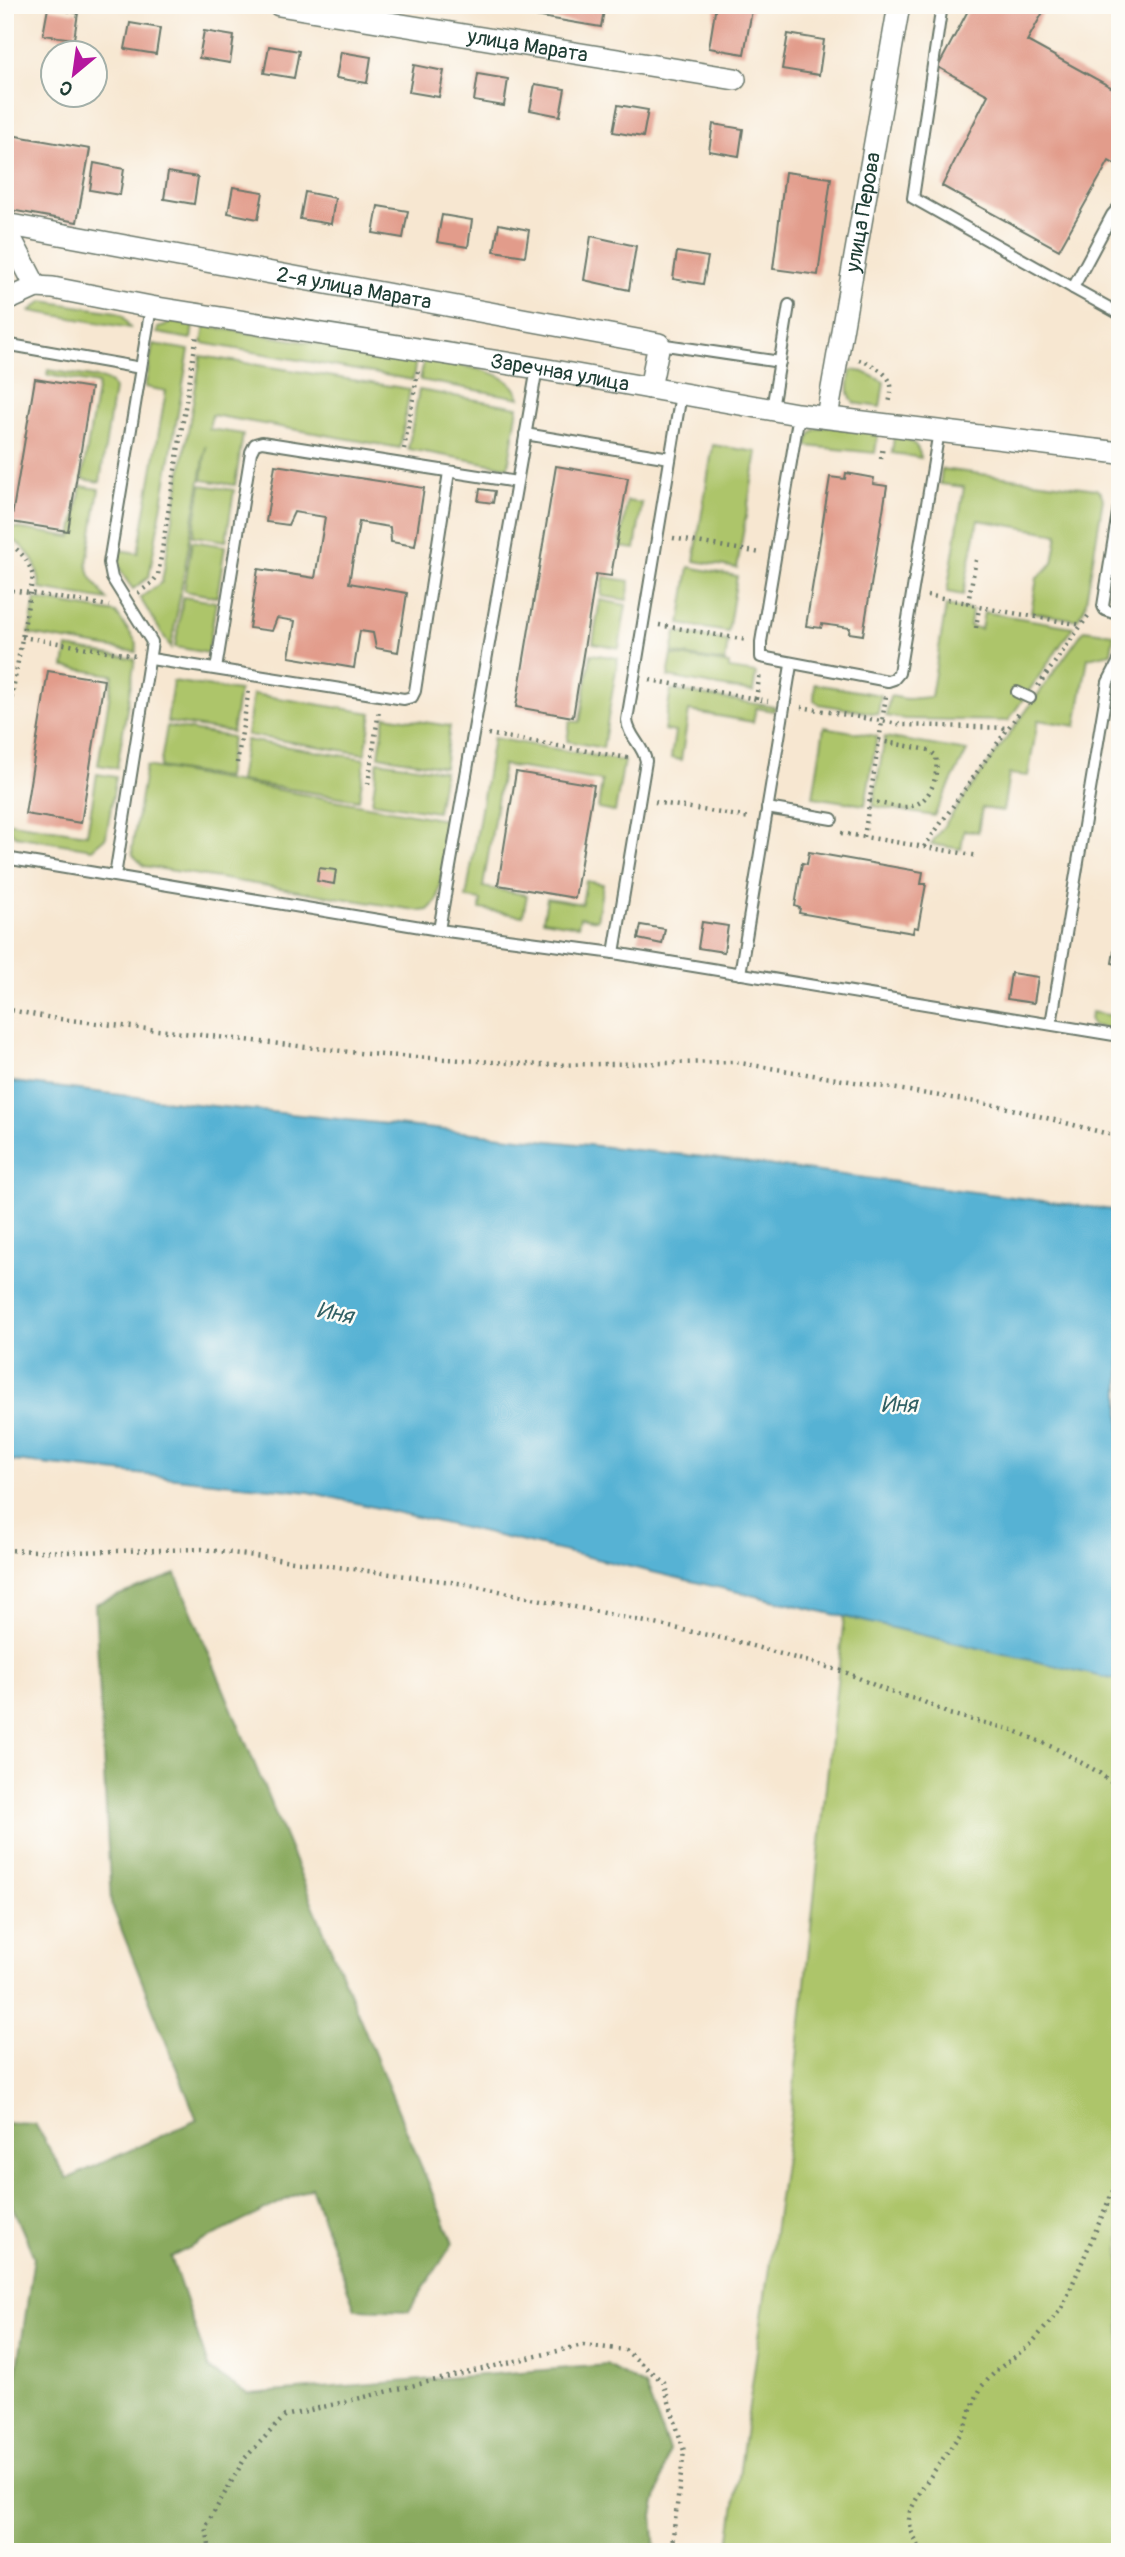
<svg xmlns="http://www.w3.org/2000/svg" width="1125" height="2557" viewBox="0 0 1125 2557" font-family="Pangolin,sans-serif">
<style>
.green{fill:#adc56b;stroke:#668150;stroke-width:2}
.forest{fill:#8aaa5f;stroke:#54744a;stroke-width:2}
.water{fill:#56b2d4;stroke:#3a7884;stroke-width:2}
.building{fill:#e29c8b}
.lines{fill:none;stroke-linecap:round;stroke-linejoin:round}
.lane-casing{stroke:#6b786b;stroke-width:14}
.street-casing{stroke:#6b786b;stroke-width:24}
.path{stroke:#6b786b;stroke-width:4.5;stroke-dasharray:2 5;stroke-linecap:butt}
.lane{stroke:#fff;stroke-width:10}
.street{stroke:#fff;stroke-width:21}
.labels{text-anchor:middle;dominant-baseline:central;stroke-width:5;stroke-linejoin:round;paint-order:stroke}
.street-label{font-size:21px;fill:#1f3d34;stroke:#fdfcf7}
.water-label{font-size:23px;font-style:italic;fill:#306064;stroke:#fdfcf7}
</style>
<rect width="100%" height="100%" fill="#fdfcf7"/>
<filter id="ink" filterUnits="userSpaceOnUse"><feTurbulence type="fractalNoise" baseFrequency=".0143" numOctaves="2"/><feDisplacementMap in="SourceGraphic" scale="14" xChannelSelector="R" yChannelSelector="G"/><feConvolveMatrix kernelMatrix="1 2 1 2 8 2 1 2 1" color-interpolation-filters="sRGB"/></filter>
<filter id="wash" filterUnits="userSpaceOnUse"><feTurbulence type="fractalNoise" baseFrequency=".00686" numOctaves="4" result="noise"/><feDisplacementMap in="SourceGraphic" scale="28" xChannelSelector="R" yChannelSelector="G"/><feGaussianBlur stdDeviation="1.57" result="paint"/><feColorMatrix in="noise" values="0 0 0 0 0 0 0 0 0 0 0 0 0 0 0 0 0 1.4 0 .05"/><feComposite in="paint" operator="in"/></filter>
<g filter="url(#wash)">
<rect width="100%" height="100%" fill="#f7e7d1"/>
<!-- green -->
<g class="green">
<path d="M 43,301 L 116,312 L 123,316 L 130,328 L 30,311 Z"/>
<path d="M 171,322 L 193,325 L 191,339 L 157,333 L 158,328 Z"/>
<path d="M 205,326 L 416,359 L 413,380 L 202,343 Z"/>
<path d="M 153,344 L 189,350 L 149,577 L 133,589 C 123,576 116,566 119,550 L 138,553 L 166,391 L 145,387 Z"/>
<path d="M 201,356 L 410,389 L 400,448 L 212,415 L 209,429 L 243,434 L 235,485 L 202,480 L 206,446 L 171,648 L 140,598 L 162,582 Z"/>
<path d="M 424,360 C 453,366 511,366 520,398 L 420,380 Z"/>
<path d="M 48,370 L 104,379 L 111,383 L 114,389 L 100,482 L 82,479 L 98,384 L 47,375 Z"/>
<path d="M 851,370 L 864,372 L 884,382 L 880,407 L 854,403 C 846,394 849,381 851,370 Z"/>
<path d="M 419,390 L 518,407 L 508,467 L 408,449 Z"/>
<path d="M 828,426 L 878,433 L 875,453 L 807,446 C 809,432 814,428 828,426 Z"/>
<path d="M 894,436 C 908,438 918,442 921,458 L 892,453 Z"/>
<path d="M 713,445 L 757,452 L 737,568 L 694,561 Z"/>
<path d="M 942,469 L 1096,489 L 1101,493 L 1103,499 L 1085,607 L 1077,620 L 1031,612 L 1037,578 L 1053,563 L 1058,534 L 978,520 L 963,595 L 947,592 L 964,487 L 940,484 Z"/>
<path d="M 201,485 L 234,490 L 226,541 L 193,536 Z"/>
<path d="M 81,486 L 99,489 L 87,564 L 90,576 L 107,600 L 40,589 C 39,565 29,549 9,537 L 10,527 L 72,537 Z"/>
<path d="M 627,501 L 642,503 L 635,549 L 620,547 Z"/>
<path d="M 192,541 L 225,546 L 217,597 L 184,591 Z"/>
<path d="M 689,567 L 737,576 L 728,632 L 680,624 Z"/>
<path d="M 604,577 L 630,581 L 627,600 L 601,596 Z"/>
<path d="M 183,597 L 216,602 L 208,653 L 175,647 Z"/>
<path d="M 35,599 L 116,613 L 137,643 L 136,652 L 29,634 Z"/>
<path d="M 600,600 L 626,605 L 619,648 L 593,643 Z"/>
<path d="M 946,606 L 972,610 L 970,626 L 981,629 L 984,612 L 1073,627 L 1008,721 L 904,719 L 886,716 L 890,696 L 906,699 L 931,697 Z"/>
<path d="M 1084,630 L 1114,634 L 1111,653 L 1088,658 L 1076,726 L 1038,720 L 1028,776 L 1009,774 L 1003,811 L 982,808 L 978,832 L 964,830 L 961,849 L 931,844 Z"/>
<path d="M 676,632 L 728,641 L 725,662 L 672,653 Z"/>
<path d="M 67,647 L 135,659 L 117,768 L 98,765 L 113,675 L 64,667 Z"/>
<path d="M 591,654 L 618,658 L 603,748 L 567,741 L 570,721 L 580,722 Z"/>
<path d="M 672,655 L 729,664 L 729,669 L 756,673 L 753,692 L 668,677 Z"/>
<path d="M 173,681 L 239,691 L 232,732 L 167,722 Z"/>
<path d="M 815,684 L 881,695 L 878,714 L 819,704 L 814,700 Z"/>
<path d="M 671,690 L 775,707 L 774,711 L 756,708 L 753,722 L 689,711 L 681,760 L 671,758 L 675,732 L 664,730 Z"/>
<path d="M 253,694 L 372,713 L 365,754 L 247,735 Z"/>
<path d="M 385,716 L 450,726 L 444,767 L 379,756 Z"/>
<path d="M 167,726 L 232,737 L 226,778 L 160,767 Z"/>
<path d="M 824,727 L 877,736 L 865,805 L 813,797 Z"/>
<path d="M 885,737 L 967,751 L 934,816 L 873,806 Z"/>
<path d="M 493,738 L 624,761 L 615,812 L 598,809 L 602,781 L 503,765 L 483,887 L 527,895 L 523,916 L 480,909 L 481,900 L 466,898 Z"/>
<path d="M 246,740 L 365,759 L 359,800 L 239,781 Z"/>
<path d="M 378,761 L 444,771 L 437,812 L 372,802 Z"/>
<path d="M 146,766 L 451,821 L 437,901 L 428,910 L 421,911 L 144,866 L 133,855 L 132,848 Z"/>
<path d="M 97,774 L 116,777 L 106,837 L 92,849 L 15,836 L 5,822 L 87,834 Z"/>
<path d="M 586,881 L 603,884 L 597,920 L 580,917 L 578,926 L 543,920 L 547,898 L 582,904 Z"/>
<path d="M 1091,1012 L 1120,1017 L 1120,1030 L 1093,1026 L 1090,1021 Z"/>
<path d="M 844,1617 L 1120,1668 L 1120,2552 L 728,2552 L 791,2115 Z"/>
</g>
<!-- forest -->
<path class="forest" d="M 176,1574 L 453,2243 L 409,2311 L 355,2309 L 311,2187 L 171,2257 L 209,2369 L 248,2394 L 607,2365 L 645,2387 L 669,2450 L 653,2515 L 656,2552 L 5,2552 L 5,2455 L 34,2257 L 5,2189 L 5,2123 L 35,2124 L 67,2179 L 197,2120 L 111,1903 L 95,1604 Z"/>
<!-- water -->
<path class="water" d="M 5,1081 L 204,1105 L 704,1157 L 1120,1211 L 1120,1681 L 309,1492 L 5,1460 Z"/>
<g id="blocks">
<!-- building -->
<g class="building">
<path d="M 531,5 L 605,5 L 601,27 L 529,15 Z"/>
<path d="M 716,5 L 753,5 L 744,54 L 709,48 Z"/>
<path d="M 971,5 L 1047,5 L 1027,41 L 1120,92 L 1120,167 L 1109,161 L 1059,250 L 942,186 L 988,95 L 938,67 Z"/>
<path d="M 48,8 L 78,13 L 74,39 L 43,35 Z"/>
<path d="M 130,23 L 160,28 L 156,54 L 125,49 Z"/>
<path d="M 204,31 L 234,36 L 230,63 L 199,58 Z"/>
<path d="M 788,34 L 824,40 L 819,75 L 782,69 Z"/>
<path d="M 269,46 L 299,51 L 294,78 L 264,73 Z"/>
<path d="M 341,52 L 371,57 L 367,83 L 336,78 Z"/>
<path d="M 414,65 L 444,71 L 439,97 L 409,92 Z"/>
<path d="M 478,74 L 508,79 L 504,106 L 474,101 Z"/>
<path d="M 535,84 L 565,89 L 560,116 L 530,110 Z"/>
<path d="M 618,105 L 648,110 L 643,137 L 613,132 Z"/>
<path d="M 713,124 L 743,129 L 739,156 L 709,151 Z"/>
<path d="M 5,134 L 90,149 L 77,222 L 5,209 Z"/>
<path d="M 94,163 L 124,169 L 120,195 L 90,190 Z"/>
<path d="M 168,172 L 198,177 L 194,204 L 164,199 Z"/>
<path d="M 785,172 L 831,178 L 818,275 L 773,269 Z"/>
<path d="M 233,187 L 263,192 L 258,219 L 228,213 Z"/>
<path d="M 305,192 L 335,198 L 331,224 L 300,219 Z"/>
<path d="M 378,206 L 408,211 L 403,238 L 373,233 Z"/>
<path d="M 442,215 L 472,220 L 468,247 L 437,242 Z"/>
<path d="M 499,224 L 529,230 L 525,256 L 494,251 Z"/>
<path d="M 591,236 L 636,246 L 629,290 L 584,280 Z"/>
<path d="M 677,252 L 708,257 L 703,284 L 673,279 Z"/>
<path d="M 35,379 L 91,388 L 68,531 L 11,522 Z"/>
<path d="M 275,465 L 424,488 L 415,546 L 391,542 L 390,527 L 359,522 L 349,583 L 407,593 L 398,652 L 376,648 L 373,633 L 360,631 L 354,668 L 289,657 L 295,621 L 277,618 L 272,631 L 249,628 L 258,569 L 315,578 L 325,517 L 294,512 L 288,525 L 266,522 Z"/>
<path d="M 556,466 L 628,478 L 611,576 L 596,574 L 573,717 L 516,707 Z"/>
<path d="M 846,473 L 874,478 L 873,484 L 887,486 L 863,635 L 849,633 L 850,628 L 822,624 L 821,628 L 806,626 L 830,477 L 845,479 Z"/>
<path d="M 480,489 L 495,491 L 493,503 L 478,501 Z"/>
<path d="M 48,671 L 104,680 L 81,823 L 25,814 Z"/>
<path d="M 516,772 L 594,785 L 575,898 L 498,885 Z"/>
<path d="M 809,852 L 923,872 L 921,884 L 926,884 L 918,928 L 914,927 L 913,933 L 799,913 L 800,908 L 795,906 L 802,863 L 807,864 Z"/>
<path d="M 319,868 L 336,870 L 334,884 L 317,881 Z"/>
<path d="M 702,922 L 728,926 L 724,952 L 698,948 Z"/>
<path d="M 641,925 L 665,929 L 662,944 L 638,939 Z"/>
<path d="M 1118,926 L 1120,927 L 1120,965 L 1112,963 Z"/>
<path d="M 1011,973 L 1038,977 L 1034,1003 L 1007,999 Z"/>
</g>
</g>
</g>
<g filter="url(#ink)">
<use href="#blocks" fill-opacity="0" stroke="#6b786b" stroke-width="2"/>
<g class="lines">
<!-- lane casing -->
<g class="lane-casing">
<g id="lane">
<path d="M 942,5 L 913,198 L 1073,288"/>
<path d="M 1120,206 L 1112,215 L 1073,288 L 1120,314"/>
<path d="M 5,344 L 141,368"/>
<path d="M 659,344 L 780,362"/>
<path d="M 772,409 L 789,305"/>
<path d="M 799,414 L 761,642 L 761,657 L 888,681 L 894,679 L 899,673 L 939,431"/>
<path d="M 525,434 L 670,458"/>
<path d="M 1120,500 L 1103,606 L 1105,610 L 1120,615"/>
<path d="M 151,659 L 404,699 L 412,697 L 415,691 L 449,472"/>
<path d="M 216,669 L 251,452 L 255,444 L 262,442 L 517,482"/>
<path d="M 1017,692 L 1030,698"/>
<path d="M 767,808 L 832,819"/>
<path d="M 5,858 L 439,930 L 614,953 L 1120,1036"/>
<path d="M 115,876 L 152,642 L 112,578 L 109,563 L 151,307"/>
<path d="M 439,930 L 537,368"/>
<path d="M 614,953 L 646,761 C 643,745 628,736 627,720 L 681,394"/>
<path d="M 740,974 L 791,665"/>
<path d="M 1051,1024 L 1108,682 L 1120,659"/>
</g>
</g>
<!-- street casing -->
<g class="street-casing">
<g id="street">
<path id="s1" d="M 279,5 L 735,79"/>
<path id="s2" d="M 5,224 L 659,344 L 650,388"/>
<path d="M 5,227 L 36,287"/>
<path id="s3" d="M 5,301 L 36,287 L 53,288 L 151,307 L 537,368 L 797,414 L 1120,453"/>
<path id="s4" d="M 827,417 L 899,5"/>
</g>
</g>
<!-- path -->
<g class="path">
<path d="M 859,360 C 870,363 889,373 891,385 C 892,391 890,398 889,404"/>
<path d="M 404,449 L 418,371"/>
<path d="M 881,459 L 883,446"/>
<path d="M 673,538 L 761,553"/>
<path d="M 5,541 C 20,550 28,559 33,576 L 7,724"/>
<path d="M 976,560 L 968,603 L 979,607 L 1082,625"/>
<path d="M 5,562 L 12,573 L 5,608"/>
<path d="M 5,589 L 109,606"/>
<path d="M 138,593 L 152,583 L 158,575 L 197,334"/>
<path d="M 927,595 L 968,603"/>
<path d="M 659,625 L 747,640"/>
<path d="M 976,628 L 979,607"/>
<path d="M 22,637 L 136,656"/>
<path d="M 650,680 L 768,701"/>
<path d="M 1038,686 L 1088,616 L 1091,615"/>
<path d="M 756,699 L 760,672"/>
<path d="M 801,707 L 904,725 L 1009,728"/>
<path d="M 488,734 L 628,758"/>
<path d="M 5,752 L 11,753"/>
<path d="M 237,763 L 249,689"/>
<path d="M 368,784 L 379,710"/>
<path d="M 870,801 C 881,803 893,807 904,807 C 930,807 939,777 936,756 L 929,750 L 880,741"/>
<path d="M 655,802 L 750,818"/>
<path d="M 841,833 L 979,856"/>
<path d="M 864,837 L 886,696"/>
<path d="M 924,847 L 1021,710"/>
<path d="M 5,1009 L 52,1018 L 368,1054 L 541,1065 L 734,1062 L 1000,1106 L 1120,1137"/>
<path d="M 5,1550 L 73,1552 L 202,1549 L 466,1584 L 594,1611 L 731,1640 L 845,1672 L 890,1692 L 922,1701 L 949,1714 L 1013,1730 L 1059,1750 L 1098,1772 L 1120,1789"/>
<path d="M 210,2552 L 206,2526 L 245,2458 L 285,2416 L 583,2345 L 625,2350 L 663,2382 L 684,2451 L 671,2552"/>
<path d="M 922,2552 L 912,2533 L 909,2520 L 910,2511 L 923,2487 L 963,2430 L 975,2400 L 982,2386 L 997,2370 L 1031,2344 L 1062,2308 L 1120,2175"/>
</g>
<!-- lane -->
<use href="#lane" class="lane"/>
<!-- street -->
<use href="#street" class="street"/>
</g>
</g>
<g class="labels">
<!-- street labels -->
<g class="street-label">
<text stroke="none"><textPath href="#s1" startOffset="252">улица Марата</textPath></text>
<text stroke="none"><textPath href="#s4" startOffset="208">улица Перова</textPath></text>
<text stroke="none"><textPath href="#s2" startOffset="355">2-я улица Марата</textPath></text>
<text stroke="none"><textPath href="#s3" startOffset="565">Заречная улица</textPath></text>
</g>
<!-- water labels -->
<g class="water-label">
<text transform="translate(335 1313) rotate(11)">Иня</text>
<text x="899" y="1404">Иня</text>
</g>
</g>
<!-- margin -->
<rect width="1125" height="2557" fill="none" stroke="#fdfcf7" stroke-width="28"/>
<!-- north arrow -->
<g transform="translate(74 74) rotate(209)"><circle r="33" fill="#fdfcf7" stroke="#a4b0a9" stroke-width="2"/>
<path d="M0-5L12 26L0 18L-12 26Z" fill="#b5179e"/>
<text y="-10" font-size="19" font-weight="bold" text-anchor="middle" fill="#1f3d34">С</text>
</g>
</svg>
